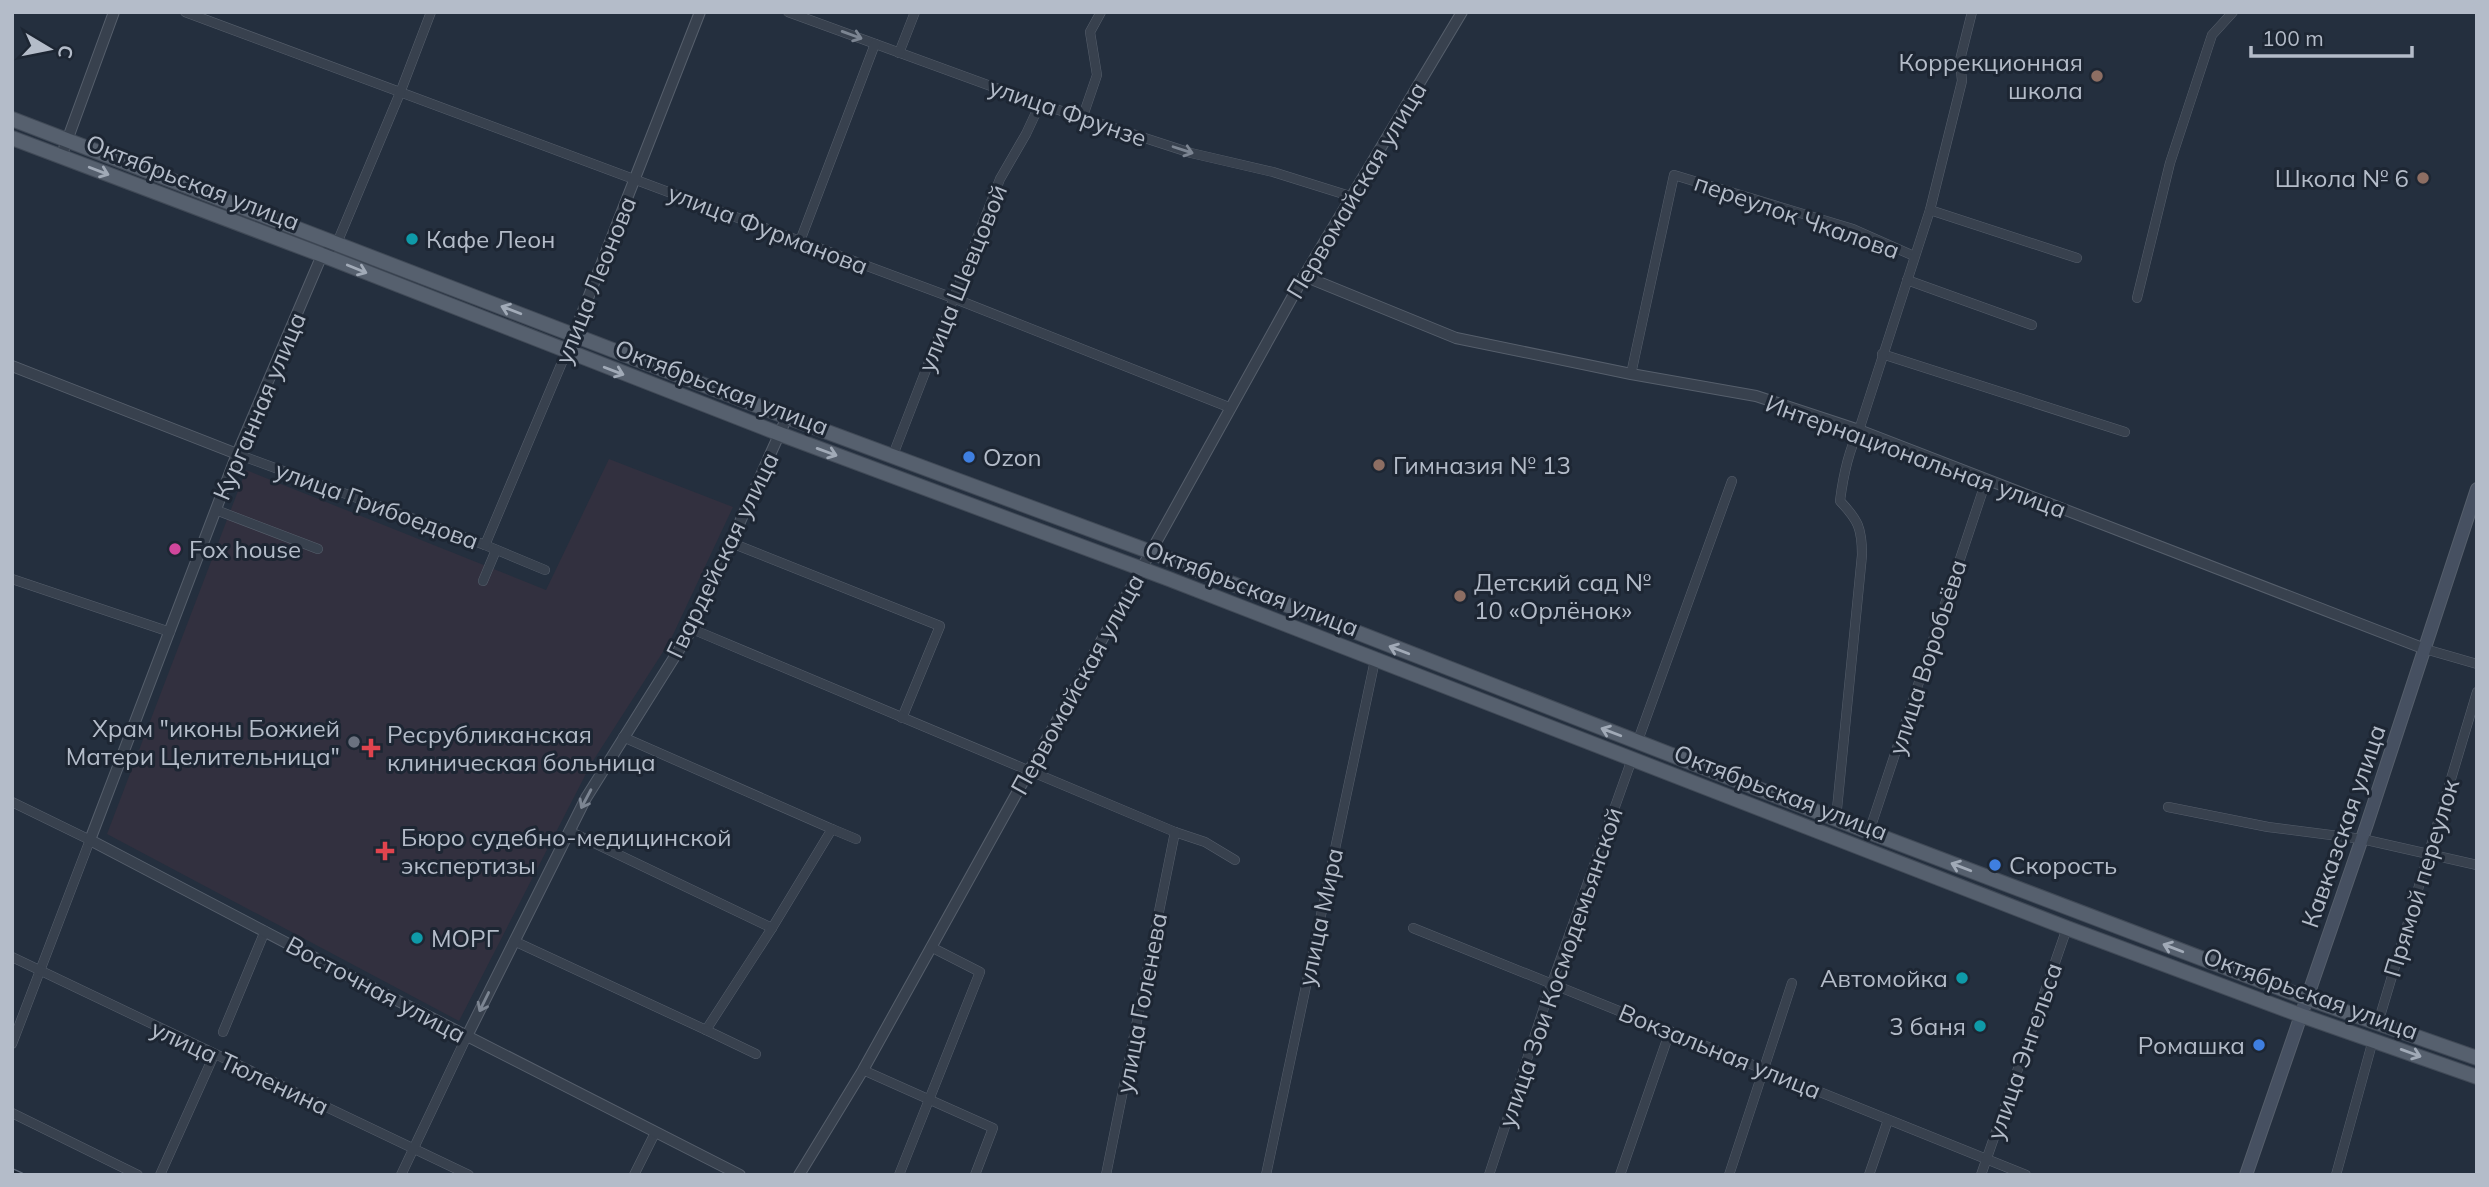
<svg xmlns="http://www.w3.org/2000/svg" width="2489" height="1187" viewBox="0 0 2489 1187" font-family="Mulish,sans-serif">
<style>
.medical{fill:#32303f}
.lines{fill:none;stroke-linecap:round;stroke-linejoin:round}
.minor-casing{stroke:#565f6c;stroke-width:10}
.tertiary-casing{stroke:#565f6c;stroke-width:12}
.secondary-casing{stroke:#565f6c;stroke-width:14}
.primary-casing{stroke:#414a57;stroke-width:16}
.minor{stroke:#38414e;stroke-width:9}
.tertiary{stroke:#38414e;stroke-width:10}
.secondary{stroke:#465061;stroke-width:12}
.primary{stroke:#56606e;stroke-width:14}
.rail-casing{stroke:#5a6575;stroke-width:6}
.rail{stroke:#1d2633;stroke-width:3.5;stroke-dasharray:10;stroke-linecap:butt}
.oneway{stroke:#7c8592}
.oneway2{stroke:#a1aab7}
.education-dot{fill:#8d6e63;stroke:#1d2633;stroke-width:2.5}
.culture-dot{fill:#0f9aa8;stroke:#1d2633;stroke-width:2.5}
.shop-dot{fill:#3f7fe0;stroke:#1d2633;stroke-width:2.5}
.hotel-dot{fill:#d1479c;stroke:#1d2633;stroke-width:2.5}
.worship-dot{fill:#6b7280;stroke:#1d2633;stroke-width:2.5}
.health-dot{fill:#e0444e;stroke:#1d2633;stroke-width:2.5}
.labels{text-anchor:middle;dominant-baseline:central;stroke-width:6;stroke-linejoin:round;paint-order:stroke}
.poi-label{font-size:24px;fill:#b4bcc9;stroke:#1d2633;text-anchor:start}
.street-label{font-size:24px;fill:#b4bcc9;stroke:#1d2633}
</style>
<rect width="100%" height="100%" fill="#242f3e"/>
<!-- medical -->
<path class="medical" d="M 609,459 L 733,507 L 670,641 L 591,764 L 459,1021 L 107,834 L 246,470 L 546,590 Z"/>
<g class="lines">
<!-- minor casing -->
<g class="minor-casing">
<g id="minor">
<path d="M 185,12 L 953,298 L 1231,408"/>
<path d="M 788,12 L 1040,104 L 1191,153 L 1273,172 L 1353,197"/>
<path d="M 899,53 L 915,12"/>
<path d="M 1083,116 L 1097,75 L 1090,32 L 1101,12"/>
<path d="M 1930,210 L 2077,258"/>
<path d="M 800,241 L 875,44"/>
<path d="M 337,243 L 400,93 L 431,12"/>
<path d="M 1907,280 L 2032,325"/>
<path d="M 2137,298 L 2170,163 L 2212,35 L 2233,12"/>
<path d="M 1882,354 L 2125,432"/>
<path d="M 1631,374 L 1674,175 L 1853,229 L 1914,256"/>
<path d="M 237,454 L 485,545 L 545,570"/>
<path d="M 893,455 L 1000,179 L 1026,134 L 1040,104"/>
<path d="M 216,510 L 318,549"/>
<path d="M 729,542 L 940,626 L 902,718"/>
<path d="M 485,545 L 574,334"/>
<path d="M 12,579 L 170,632"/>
<path d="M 483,581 L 496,550"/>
<path d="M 692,629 L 1175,832 L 1205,842 L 1235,860"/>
<path d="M 2425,649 L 2477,664"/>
<path d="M 1637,743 L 1732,481"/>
<path d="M 12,802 L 90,840 L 12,1044"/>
<path d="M 2168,807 L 2268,827 L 2362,839 L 2477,865"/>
<path d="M 1836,819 L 1862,555 C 1862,528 1858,520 1840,501 C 1843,477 1848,452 1859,430 L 1930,210 L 1962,81 L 1960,60 L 1972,12"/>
<path d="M 832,829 L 856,839"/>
<path d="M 569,831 L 772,928"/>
<path d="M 1869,832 L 1986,481"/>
<path d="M 1413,928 L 2026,1175"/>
<path d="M 514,941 L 706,1030 L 772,928 L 832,829 L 623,737"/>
<path d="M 12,957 L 469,1175"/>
<path d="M 2378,1023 L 2477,692"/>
<path d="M 706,1030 L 756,1054"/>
<path d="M 223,1032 L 265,931"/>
<path d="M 863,1070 L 993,1128 L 975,1175"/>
<path d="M 12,1113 L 138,1175"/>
<path d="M 160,1175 L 214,1055"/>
<path d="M 401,1175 L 467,1036"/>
<path d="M 634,1175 L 655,1133"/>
<path d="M 899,1175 L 980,972 L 931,947"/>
<path d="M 1106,1175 L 1175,832"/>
<path d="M 1266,1175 L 1375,660"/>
<path d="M 1489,1175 L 1552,983 L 1632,759"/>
<path d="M 1620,1175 L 1670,1031"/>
<path d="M 1729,1175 L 1792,983"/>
<path d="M 1869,1175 L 1888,1120"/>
<path d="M 1981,1175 L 2067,928"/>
<path d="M 2336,1175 L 2373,1040"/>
</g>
</g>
<!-- tertiary casing -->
<g class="tertiary-casing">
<g id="tertiary">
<path d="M 61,157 L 114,12"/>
<path d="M 337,243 L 322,255 L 237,454 L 90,840 L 361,982 L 740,1175"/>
<path d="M 1304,276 L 1456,338 L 1631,374 L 1756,396 L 1859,430 L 2425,649"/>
<path d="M 574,334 L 700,12"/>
<path d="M 12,366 L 237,454"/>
<path d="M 467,1036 L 586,798 L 692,629 L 787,417"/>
<path d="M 799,1175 L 863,1070 L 1304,276 L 1462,12"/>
</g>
</g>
<!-- secondary casing -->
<g class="secondary-casing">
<path id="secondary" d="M 2246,1175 L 2367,824 L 2477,489"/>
</g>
<!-- primary casing -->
<g class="primary-casing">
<g id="primary">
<path d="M 12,119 L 787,417 L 1151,552 L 1869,832 L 2306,998 L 2477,1058"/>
<path d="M 12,138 L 322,255 L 780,434 L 1169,579 L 2067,928 L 2300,1015 L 2477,1077"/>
</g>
</g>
<!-- minor -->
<use href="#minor" class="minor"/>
<!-- tertiary -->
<use href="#tertiary" class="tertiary"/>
<!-- secondary -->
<use href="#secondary" class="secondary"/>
<!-- primary -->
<use href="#primary" class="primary"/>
<!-- rail casing -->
<g class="rail-casing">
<path id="rail" d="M 12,1171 L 21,1175"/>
</g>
<!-- rail -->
<use href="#rail" class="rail"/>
</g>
<!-- one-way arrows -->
<defs><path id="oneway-shaft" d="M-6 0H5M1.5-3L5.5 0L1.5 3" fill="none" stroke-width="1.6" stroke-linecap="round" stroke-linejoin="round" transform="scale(1.75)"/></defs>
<g class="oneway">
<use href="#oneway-shaft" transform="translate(852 35) rotate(20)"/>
<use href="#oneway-shaft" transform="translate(1183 150) rotate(18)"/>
<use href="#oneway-shaft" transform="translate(586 799) rotate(118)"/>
<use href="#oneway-shaft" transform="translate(484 1002) rotate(116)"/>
</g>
<g class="oneway2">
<use href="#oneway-shaft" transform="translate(99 171) rotate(21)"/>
<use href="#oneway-shaft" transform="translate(357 269) rotate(22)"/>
<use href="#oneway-shaft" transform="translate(511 310) rotate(-159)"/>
<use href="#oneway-shaft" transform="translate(614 371) rotate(21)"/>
<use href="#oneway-shaft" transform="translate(827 452) rotate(20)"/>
<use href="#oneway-shaft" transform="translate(1399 650) rotate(-159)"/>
<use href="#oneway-shaft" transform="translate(1611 732) rotate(-159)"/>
<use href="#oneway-shaft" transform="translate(1961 867) rotate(-159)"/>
<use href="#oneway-shaft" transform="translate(2173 948) rotate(-159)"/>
<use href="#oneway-shaft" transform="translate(2411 1053) rotate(20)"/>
</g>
<!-- markers -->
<g class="education-dot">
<circle cx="2097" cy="76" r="7"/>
<circle cx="2423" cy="178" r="7"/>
<circle cx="1379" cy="465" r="7"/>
<circle cx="1460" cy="596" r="7"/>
</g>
<g class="culture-dot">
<circle cx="412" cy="239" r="7"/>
<circle cx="417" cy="938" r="7"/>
<circle cx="1962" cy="978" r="7"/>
<circle cx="1980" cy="1026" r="7"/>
</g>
<g class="shop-dot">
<circle cx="969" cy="457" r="7"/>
<circle cx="1995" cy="865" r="7"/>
<circle cx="2259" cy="1045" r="7"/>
</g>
<circle class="hotel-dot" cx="175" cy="549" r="7"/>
<circle class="worship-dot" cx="354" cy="742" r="7"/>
<g class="health-dot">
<path d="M367.5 737.5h7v7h7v7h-7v7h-7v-7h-7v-7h7z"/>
<path d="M381.5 840.5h7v7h7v7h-7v7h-7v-7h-7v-7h7z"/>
</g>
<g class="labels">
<!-- poi labels -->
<g class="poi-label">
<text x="2083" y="62" text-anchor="end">Коррекционная<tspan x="2083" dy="28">школа</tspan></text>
<text x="2409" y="178" text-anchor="end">Школа № 6</text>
<text x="426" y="239">Кафе Леон</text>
<text x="983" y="457">Ozon</text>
<text x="1393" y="465">Гимназия № 13</text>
<text x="189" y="549">Fox house</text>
<text x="1474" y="582">Детский сад №<tspan x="1474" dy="28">10 «Орлёнок»</tspan></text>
<text x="340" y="728" text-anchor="end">Храм "иконы Божией<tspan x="340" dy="28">Матери Целительница"</tspan></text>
<text x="387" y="734">Ресрубликанская<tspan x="387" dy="28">клиническая больница</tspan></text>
<text x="401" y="837">Бюро судебно-медицинской<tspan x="401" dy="28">экспертизы</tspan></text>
<text x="2009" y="865">Скорость</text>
<text x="431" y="938">МОРГ</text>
<text x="1948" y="978" text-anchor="end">Автомойка</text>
<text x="1966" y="1026" text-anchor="end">3 баня</text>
<text x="2245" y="1045" text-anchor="end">Ромашка</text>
</g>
<!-- street labels -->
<g class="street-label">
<text transform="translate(1068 112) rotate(19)">улица Фрунзе</text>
<text transform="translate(193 182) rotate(21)">Октябрьская улица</text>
<text transform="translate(1356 190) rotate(-59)">Первомайская улица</text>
<text transform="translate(1797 216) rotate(19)">переулок Чкалова</text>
<text transform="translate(768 229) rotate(21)">улица Фурманова</text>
<text transform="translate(962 278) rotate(-68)">улица Шевцовой</text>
<text transform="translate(595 280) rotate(-68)">улица Леонова</text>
<text transform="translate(722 387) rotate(21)">Октябрьская улица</text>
<text transform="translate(259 406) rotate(-67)">Курганная улица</text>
<text transform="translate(1916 456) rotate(20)">Интернациональная улица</text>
<text transform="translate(377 505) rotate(20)">улица Грибоедова</text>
<text transform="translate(722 555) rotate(-64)">Гвардейская улица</text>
<text transform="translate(1252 588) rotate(21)">Октябрьская улица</text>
<text transform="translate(1927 657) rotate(-72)">улица Воробьёва</text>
<text transform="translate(1077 684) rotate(-61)">Первомайская улица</text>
<text transform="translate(1781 792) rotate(21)">Октябрьская улица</text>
<text transform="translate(2343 826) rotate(-71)">Кавказская улица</text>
<text transform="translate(2421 878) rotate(-73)">Прямой переулок</text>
<text transform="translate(1320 917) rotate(-78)">улица Мира</text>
<text transform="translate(1560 967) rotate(-71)">улица Зои Космодемьянской</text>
<text transform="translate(376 989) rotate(28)">Восточная улица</text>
<text transform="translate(2311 993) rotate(20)">Октябрьская улица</text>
<text transform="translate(1141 1003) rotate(-79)">улица Голенева</text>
<text transform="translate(1720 1051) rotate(22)">Вокзальная улица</text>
<text transform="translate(2024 1051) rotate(-71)">улица Энгельса</text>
<text transform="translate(240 1067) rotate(25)">улица Тюленина</text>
</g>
</g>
<!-- border -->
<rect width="2489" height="1187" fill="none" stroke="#b4bcc9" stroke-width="28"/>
<!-- north arrow -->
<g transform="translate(49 49) rotate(100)" stroke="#1d2633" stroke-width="5" paint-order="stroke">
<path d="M0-5L12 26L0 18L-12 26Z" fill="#b4bcc9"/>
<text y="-10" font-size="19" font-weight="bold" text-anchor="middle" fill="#b4bcc9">С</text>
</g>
<!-- scale -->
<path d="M2251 46v10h161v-10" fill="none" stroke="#b4bcc9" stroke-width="3.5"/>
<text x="2262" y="46" font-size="21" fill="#b4bcc9" stroke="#1d2633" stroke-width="5" paint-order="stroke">100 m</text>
</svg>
